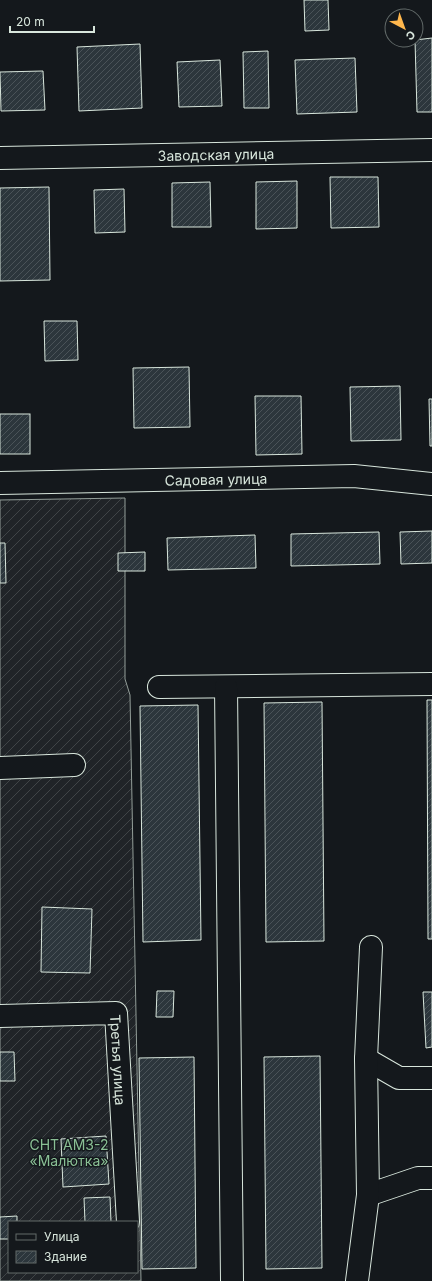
<svg xmlns="http://www.w3.org/2000/svg" width="432" height="1281" viewBox="0 0 432 1281" font-family="Inter,sans-serif">
<style>
.garden{fill:url(#garden-furrows);stroke:#939e99;fill-rule:evenodd}
.building{fill:url(#building-hatch);stroke:#d8e6dc}
.lines{fill:none;stroke-linecap:round;stroke-linejoin:round}
.minor-casing{stroke:#d8e6dc;stroke-width:24}
.minor{stroke:#14181c;stroke-width:22}
.labels{text-anchor:middle;dominant-baseline:central;stroke-width:3;stroke-linejoin:round;paint-order:stroke}
.street-label{font-size:14px;fill:#d8e6dc;stroke:#14181c}
.park-label{font-size:14px;fill:#8ac095;stroke:#14181c}
</style>
<defs>
<pattern id="garden-furrows" width="10" height="10" patternUnits="userSpaceOnUse"><rect width="10" height="10" fill="#202428"/><path d="M-1 1l2-2M0 10L10 0M9 11l2-2" fill="none" stroke="#404447"/></pattern>
<pattern id="building-hatch" width="6" height="6" patternUnits="userSpaceOnUse"><rect width="6" height="6" fill="#2c363c"/><path d="M-1 1l2-2M0 6l6-6M5 7l2-2" fill="none" stroke="#4a5358"/></pattern>
</defs>
<rect width="100%" height="100%" fill="#14181c"/>
<!-- garden -->
<path class="garden" d="M 125,498 L 125,679 L 130,695 L 141,1281 L 0,1281 L 0,500 ZM 9,1222 L 137,1222 L 137,1272 L 9,1272 Z"/>
<!-- building -->
<g class="building">
<path d="M 304,0 L 328,0 L 329,30 L 305,31 Z"/>
<path d="M 432,38 L 432,112 L 417,112 L 415,40 Z"/>
<path d="M 140,44 L 142,108 L 79,111 L 77,47 Z"/>
<path d="M 268,51 L 269,108 L 244,108 L 243,52 Z"/>
<path d="M 355,58 L 357,112 L 297,114 L 295,60 Z"/>
<path d="M 220,60 L 222,106 L 179,107 L 177,62 Z"/>
<path d="M 43,71 L 45,110 L 1,111 L 0,72 Z"/>
<path d="M 330,177 L 378,177 L 379,227 L 331,228 Z"/>
<path d="M 297,181 L 297,228 L 256,229 L 256,182 Z"/>
<path d="M 210,182 L 211,227 L 172,227 L 172,183 Z"/>
<path d="M 49,187 L 50,280 L 0,281 L 0,188 Z"/>
<path d="M 124,189 L 125,232 L 95,233 L 94,190 Z"/>
<path d="M 44,321 L 77,321 L 78,360 L 45,361 Z"/>
<path d="M 189,367 L 190,427 L 134,428 L 133,368 Z"/>
<path d="M 400,386 L 401,440 L 351,441 L 350,387 Z"/>
<path d="M 255,396 L 301,396 L 302,454 L 256,455 Z"/>
<path d="M 429,399 L 432,399 L 432,446 L 430,446 Z"/>
<rect x="0" y="414" width="30" height="40"/>
<path d="M 432,531 L 432,563 L 401,564 L 400,532 Z"/>
<path d="M 379,532 L 380,564 L 291,566 L 291,534 Z"/>
<path d="M 255,535 L 256,568 L 168,570 L 167,538 Z"/>
<path d="M 0,543 L 5,543 L 6,583 L 0,583 Z"/>
<path d="M 145,552 L 145,571 L 118,571 L 118,553 Z"/>
<path d="M 427,700 L 432,700 L 432,939 L 428,939 Z"/>
<path d="M 322,702 L 324,941 L 266,942 L 264,703 Z"/>
<path d="M 198,705 L 201,940 L 143,942 L 140,706 Z"/>
<path d="M 42,907 L 92,909 L 90,973 L 41,972 Z"/>
<path d="M 157,991 L 174,991 L 173,1017 L 156,1017 Z"/>
<path d="M 423,992 L 432,992 L 432,1047 L 426,1048 Z"/>
<path d="M 0,1052 L 14,1052 L 15,1081 L 0,1081 Z"/>
<path d="M 320,1056 L 322,1268 L 266,1269 L 264,1057 Z"/>
<path d="M 194,1057 L 196,1268 L 142,1269 L 139,1058 Z"/>
<path d="M 106,1136 L 109,1184 L 63,1187 L 61,1139 Z"/>
<path d="M 110,1197 L 111,1222 L 85,1222 L 84,1198 Z"/>
<path d="M 17,1216 L 17,1222 L 9,1222 L 9,1239 L 0,1239 L 0,1217 Z"/>
</g>
<g class="lines">
<!-- minor casing -->
<g class="minor-casing">
<g id="minor">
<path id="s1" d="M 0,158 L 432,150"/>
<path id="s2" d="M 0,483 L 354,476 L 432,484"/>
<path d="M 159,687 L 432,684"/>
<path d="M 226,687 L 232,1281"/>
<path d="M 0,768 L 74,765"/>
<path id="s3" d="M 0,1016 L 116,1013 L 128,1222"/>
<path d="M 366,1059 L 399,1078 L 432,1078"/>
<path d="M 368,1195 L 418,1178 L 432,1178"/>
<path d="M 357,1281 L 368,1195 L 366,1059 L 371,947"/>
</g>
</g>
<!-- minor -->
<use href="#minor" class="minor"/>
</g>
<g class="labels">
<!-- street labels -->
<g class="street-label">
<text stroke="none"><textPath href="#s1" startOffset="216">Заводская улица</textPath></text>
<text stroke="none"><textPath href="#s2" startOffset="216">Садовая улица</textPath></text>
<text stroke="none"><textPath href="#s3" startOffset="163">Третья улица</textPath></text>
</g>
<!-- park labels -->
<g class="park-label">
<text x="69" y="1144">СНТ АМЗ-2<tspan x="69" dy="16">«Малютка»</tspan></text>
</g>
</g>
<!-- legend -->
<rect x="8" y="1221" width="130" height="52" fill="#14181c" stroke="#626a69"/>
<rect x="16" y="1234" width="20" height="6" fill="#14181c" stroke="#626a69"/>
<text x="44" y="1241" font-size="12" fill="#d8e6dc">Улица</text>
<rect x="16" y="1251" width="20" height="12" fill="url(#building-hatch)" stroke="#626a69"/>
<text x="44" y="1261" font-size="12" fill="#d8e6dc">Здание</text>
<!-- north arrow -->
<g transform="translate(404 28) rotate(139)"><circle r="19" fill="#14181c" stroke="#626a69"/>
<path d="M0-3L7 15L0 10L-7 15Z" fill="#ffb74d"/>
<text y="-6" font-size="11" font-weight="bold" text-anchor="middle" fill="#d8e6dc">С</text>
</g>
<!-- scale -->
<path d="M10 26v6h84v-6" fill="none" stroke="#d8e6dc" stroke-width="2"/>
<text x="16" y="26" font-size="12" fill="#d8e6dc" stroke="#14181c" stroke-width="3" paint-order="stroke">20 m</text>
</svg>
